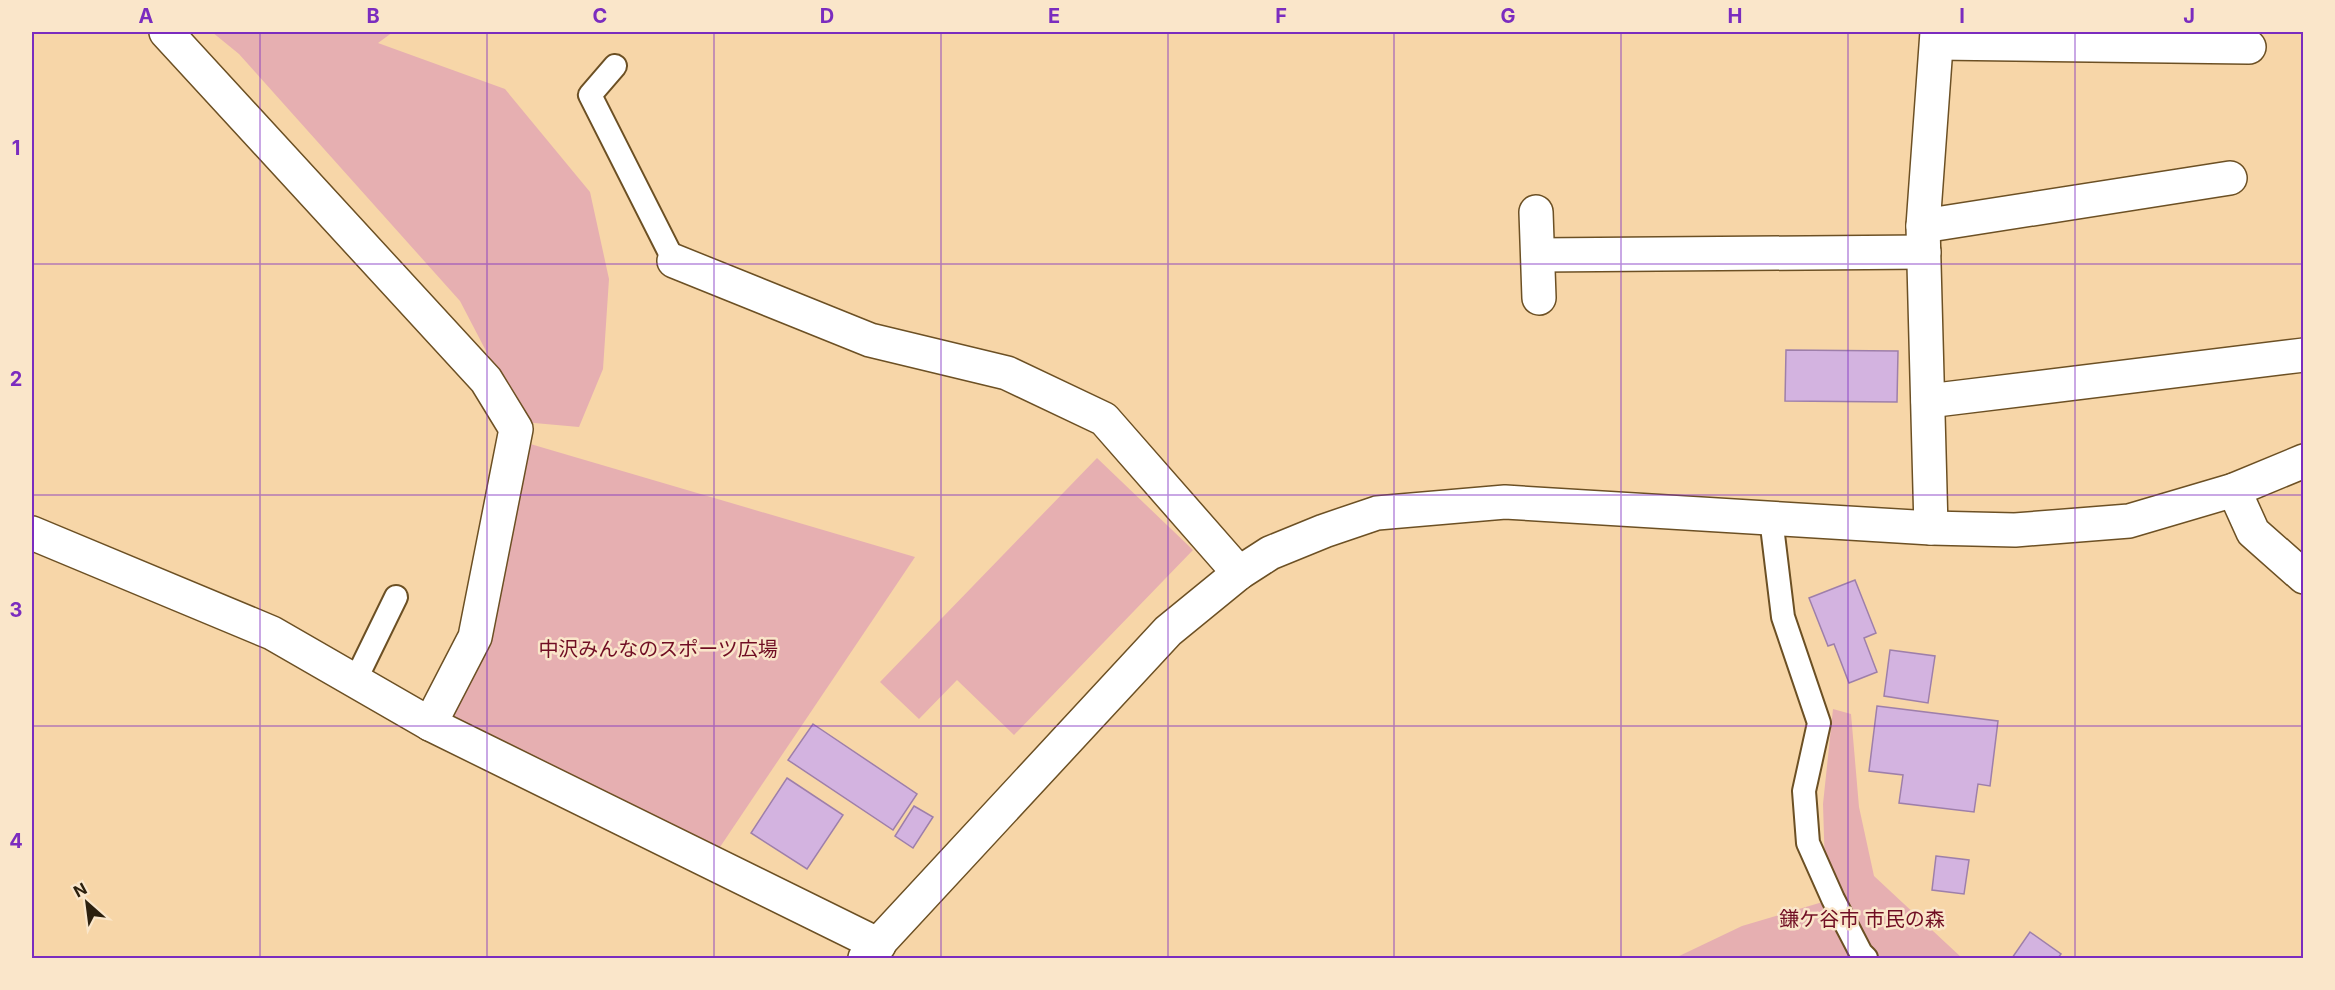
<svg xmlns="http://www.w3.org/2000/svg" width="2335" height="990" viewBox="0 0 2335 990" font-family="Inter,'Noto Sans JP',sans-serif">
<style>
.green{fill:#e6afb1}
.building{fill:#d3b3e0;stroke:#9e7faa;stroke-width:1.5}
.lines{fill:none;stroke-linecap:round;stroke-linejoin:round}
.lane-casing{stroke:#6c5024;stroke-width:26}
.street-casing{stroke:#6c5024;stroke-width:36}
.secondary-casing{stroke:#6c5024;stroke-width:36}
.lane{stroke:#fff;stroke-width:22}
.street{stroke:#fff;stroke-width:33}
.secondary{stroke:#fff;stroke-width:33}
.grid{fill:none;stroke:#7b2cbf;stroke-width:1.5;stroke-opacity:0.55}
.labels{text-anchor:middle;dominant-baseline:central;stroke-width:5;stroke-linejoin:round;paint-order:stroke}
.park-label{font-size:20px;fill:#700d23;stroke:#fae6ca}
.neatline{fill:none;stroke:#7b2cbf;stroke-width:2}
.grid-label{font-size:20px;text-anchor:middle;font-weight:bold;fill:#7b2cbf}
</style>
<rect width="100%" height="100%" fill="#f7d6a8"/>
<!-- green -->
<g class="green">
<path d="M 212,32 L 393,32 L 378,43 L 505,89 L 590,192 L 609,279 L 603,369 L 579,427 L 523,422 L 460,301 L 239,54 Z"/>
<path d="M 527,443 L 915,557 L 714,856 L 447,722 Z"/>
<path d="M 1097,458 L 1193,550 L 1014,735 L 957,680 L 919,719 L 880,682 Z"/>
<path d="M 1833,709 L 1851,714 L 1859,807 L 1874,876 L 1962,958 L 1675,958 L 1742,926 L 1826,901 L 1823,804 Z"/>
</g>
<!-- building -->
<g class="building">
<path d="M 1786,350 L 1898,351 L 1897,402 L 1785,401 Z"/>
<path d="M 1855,580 L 1876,633 L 1864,638 L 1877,672 L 1849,683 L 1834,644 L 1828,646 L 1809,598 Z"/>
<path d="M 1890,650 L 1935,656 L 1928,703 L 1884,696 Z"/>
<path d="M 1877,706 L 1998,721 L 1990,786 L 1978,784 L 1974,812 L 1899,803 L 1903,775 L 1869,771 Z"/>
<path d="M 813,724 L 917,794 L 893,830 L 788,760 Z"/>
<path d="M 787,778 L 843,815 L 807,869 L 751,833 Z"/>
<path d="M 914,806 L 933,817 L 913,848 L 895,836 Z"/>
<path d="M 1936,856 L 1969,860 L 1964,894 L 1932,890 Z"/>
<path d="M 2030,932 L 2061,954 L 2058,958 L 2012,958 Z"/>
</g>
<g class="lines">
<!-- lane casing -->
<g class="lane-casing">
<g id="lane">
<path d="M 615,66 L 590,95 L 674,261"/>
<path d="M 1771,518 L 1783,617 L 1819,723 L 1804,791 L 1808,843 L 1833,899 L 1861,953 L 1866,958"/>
<path d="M 355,681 L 396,597"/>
</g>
</g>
<!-- street casing -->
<g class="street-casing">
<g id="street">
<path d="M 166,32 L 486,380 L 516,429 L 475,637 L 430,724"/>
<path d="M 1937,43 L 2249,47"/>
<path d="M 1536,212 L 1539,298"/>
<path d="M 1923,226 L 2230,178"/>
<path d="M 1538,255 L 1924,252"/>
<path d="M 674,261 L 870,340 L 1007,373 L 1104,419 L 1239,573"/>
<path d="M 1928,401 L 2304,355"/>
<path d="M 2234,490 L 2253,532 L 2304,577"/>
<path d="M 1931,528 L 1923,226 L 1937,32"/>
<path d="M 32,533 L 272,633 L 430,724 L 879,945"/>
</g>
</g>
<!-- secondary casing -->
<g class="secondary-casing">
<path id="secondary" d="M 865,958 L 1168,631 L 1239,573 L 1270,553 L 1324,531 L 1377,513 L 1505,502 L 1931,528 L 2015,530 L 2129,521 L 2234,490 L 2304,461"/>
</g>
<!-- lane -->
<use href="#lane" class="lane"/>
<!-- street -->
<use href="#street" class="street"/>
<!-- secondary -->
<use href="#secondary" class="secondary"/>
</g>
<!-- grid -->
<path class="grid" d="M 260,32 L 260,958M 487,32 L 487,958M 714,32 L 714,958M 941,32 L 941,958M 1168,32 L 1168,958M 1394,32 L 1394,958M 1621,32 L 1621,958M 1848,32 L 1848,958M 2075,32 L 2075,958M 32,264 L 2304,264M 32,495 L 2304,495M 32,726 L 2304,726"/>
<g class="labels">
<!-- park labels -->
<g class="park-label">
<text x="658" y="649">中沢みんなのスポーツ広場</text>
<text x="1862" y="919">鎌ケ谷市 市民の森</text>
</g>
</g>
<!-- border -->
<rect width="2335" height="990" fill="none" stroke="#fae6ca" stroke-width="66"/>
<!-- north arrow -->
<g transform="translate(87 903) rotate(332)" stroke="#fae6ca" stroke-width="4.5" paint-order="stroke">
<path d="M0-4.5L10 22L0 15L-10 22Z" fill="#2c200e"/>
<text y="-9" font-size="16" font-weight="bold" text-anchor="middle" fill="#2c200e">N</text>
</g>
<rect x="33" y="33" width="2269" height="924" class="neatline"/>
<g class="grid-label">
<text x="146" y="23">A</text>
<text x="373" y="23">B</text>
<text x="600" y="23">C</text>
<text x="827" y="23">D</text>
<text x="1054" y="23">E</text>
<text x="1281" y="23">F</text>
<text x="1508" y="23">G</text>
<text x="1735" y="23">H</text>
<text x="1962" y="23">I</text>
<text x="2189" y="23">J</text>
<text x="16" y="155">1</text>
<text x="16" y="386">2</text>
<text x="16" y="617">3</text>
<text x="16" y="848">4</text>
</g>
</svg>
